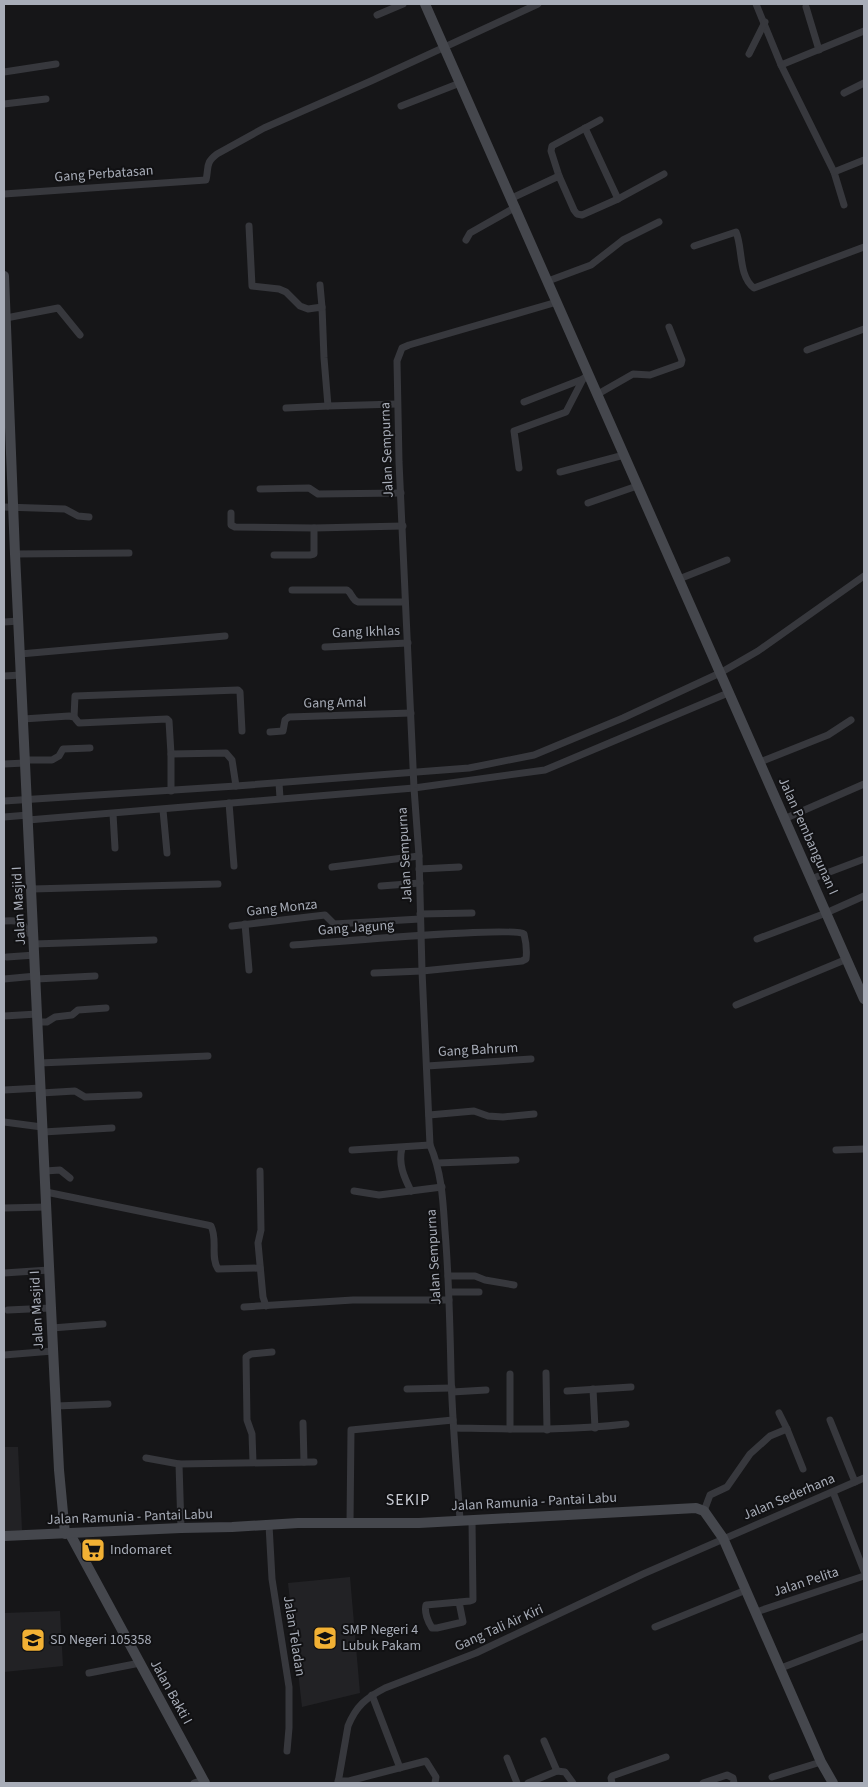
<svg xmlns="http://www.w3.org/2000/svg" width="868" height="1787" viewBox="0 0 868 1787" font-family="'Source Sans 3',sans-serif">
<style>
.built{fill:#222225}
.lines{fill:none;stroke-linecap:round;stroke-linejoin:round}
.street{stroke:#37383d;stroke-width:7}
.secondary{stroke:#45474d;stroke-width:10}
.labels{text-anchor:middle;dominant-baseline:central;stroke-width:4;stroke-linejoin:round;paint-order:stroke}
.street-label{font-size:14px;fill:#a8adb8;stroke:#111113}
.poi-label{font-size:14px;fill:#a8adb8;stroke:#111113;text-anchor:start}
.quarter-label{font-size:16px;letter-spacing:1px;fill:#c9ccd4;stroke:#111113}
</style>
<rect width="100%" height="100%" fill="#161618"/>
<!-- built -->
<g class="built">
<path d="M 4,1447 L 18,1447 L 22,1530 L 4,1531 Z"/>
<path d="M 350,1577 L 360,1693 L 302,1707 L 288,1583 Z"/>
<path d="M 60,1611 L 63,1666 L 4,1672 L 4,1613 Z"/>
</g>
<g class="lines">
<!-- street -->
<g class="street">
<path d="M 756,4 L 781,65 L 834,172 L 844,205"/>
<path d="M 806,7 L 819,50"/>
<path d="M 377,15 L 403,4"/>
<path d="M 749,54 L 765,22"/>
<path d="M 781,65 L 864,31"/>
<path d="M 4,72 L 56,64"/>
<path d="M 844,93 L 864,83"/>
<path d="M 4,104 L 46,99"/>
<path d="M 401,106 L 460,83"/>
<path d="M 585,128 L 618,199"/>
<path d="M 834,172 L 864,160"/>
<path d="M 559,176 L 551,151 L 552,146 L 600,120"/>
<path d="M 4,194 L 206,180 C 209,167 205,163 217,154 L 264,128 L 371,81 L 538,4"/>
<path d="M 512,198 L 559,176 L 574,210 L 577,214 L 582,215 L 618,199 L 664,174"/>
<path d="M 249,226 L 252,286 L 279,289 L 286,292 L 300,306 L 308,309 L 322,307 L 324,358 L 328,406 L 397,404"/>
<path d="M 466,240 L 470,233 L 516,207"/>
<path d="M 694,246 L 736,232 C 743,248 738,276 754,288 L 864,247"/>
<path d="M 548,281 L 591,265 L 623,240 L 659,222"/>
<path d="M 320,285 L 322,307"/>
<path d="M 6,318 L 58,308 L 80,335"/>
<path d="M 807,350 L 864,329"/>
<path d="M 598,394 L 633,374 L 650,375 L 681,364 L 682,360 L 669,327"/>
<path d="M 524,402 L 583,379"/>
<path d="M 286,408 L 328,406"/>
<path d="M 519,468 L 514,431 L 566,412 L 583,379 L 589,374"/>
<path d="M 560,472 L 624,455"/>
<path d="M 260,489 L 309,488 L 318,494 L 401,493"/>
<path d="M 588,503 L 637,486"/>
<path d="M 4,507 L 65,509 L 78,516 L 89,517"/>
<path d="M 231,513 L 231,525 L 235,527 L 314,528 L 403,526"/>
<path d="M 15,554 L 129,553"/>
<path d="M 274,555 L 310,555 L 314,554 L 314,528"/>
<path d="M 679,579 L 727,560"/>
<path d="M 292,590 L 347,590 C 352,593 352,600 358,602 L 405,602"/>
<path d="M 4,622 L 19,621"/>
<path d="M 325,647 L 408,643"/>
<path d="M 20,654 L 225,636"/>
<path d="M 4,676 L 21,675"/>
<path d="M 74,717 L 75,696 L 238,690 L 240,692 L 242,731"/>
<path d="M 23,719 L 69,716 L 74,717 L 79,723 L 167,719 L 169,721 L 171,754 L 226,753 L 232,760 L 236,786"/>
<path d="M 270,732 L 283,731 L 285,720 L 289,717 L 411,713"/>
<path d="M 171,754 L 171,791"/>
<path d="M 25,760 L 52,760 L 59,756 L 63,749 L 90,748"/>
<path d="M 760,762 L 828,735 L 851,720"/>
<path d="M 4,764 L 25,763"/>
<path d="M 279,783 L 280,798"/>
<path d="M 4,801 L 236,786 L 469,768 L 534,755 L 623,718 L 720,673 L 758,651 L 864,576"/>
<path d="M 229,803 L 234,866"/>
<path d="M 163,810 L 167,853"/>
<path d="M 113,814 L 115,848"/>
<path d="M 4,817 L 28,815"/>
<path d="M 784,819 L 864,784"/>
<path d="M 28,820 L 414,788 L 545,770 L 728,693"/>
<path d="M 332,867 L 419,856"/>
<path d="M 419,869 L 459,867"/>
<path d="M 811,879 L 864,859"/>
<path d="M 381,886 L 420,883"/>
<path d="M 32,889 L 218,884"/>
<path d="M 420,914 L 472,913"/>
<path d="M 4,921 C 18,920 22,920 28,933 L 34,934"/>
<path d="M 245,924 L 249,970"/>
<path d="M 232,926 L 325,915 L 334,924 L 420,919"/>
<path d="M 757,939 L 826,913 L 864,896"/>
<path d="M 34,944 L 154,940"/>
<path d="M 293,945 C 321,943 513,926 524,934 C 526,942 527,951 526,959 L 522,961 L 422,971 L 374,973"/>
<path d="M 7,957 L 35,955"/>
<path d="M 4,979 L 36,976"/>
<path d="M 36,979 L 95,976"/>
<path d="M 736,1005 L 847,959"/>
<path d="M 4,1016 L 37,1014"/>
<path d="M 37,1022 L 47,1022 L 55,1017 L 72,1015 L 78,1010 L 106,1008"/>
<path d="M 39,1063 L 208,1056"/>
<path d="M 427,1066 L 531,1059"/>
<path d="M 4,1090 L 41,1088"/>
<path d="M 41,1093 L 75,1091 L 85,1097 L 139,1095"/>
<path d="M 429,1115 L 474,1111 L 488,1116 L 503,1117 L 534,1114"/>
<path d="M 4,1122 L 42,1127"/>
<path d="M 43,1132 L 112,1128"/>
<path d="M 402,1148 C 398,1164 404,1177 411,1191"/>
<path d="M 352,1150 L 430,1145"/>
<path d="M 836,1150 L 864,1149"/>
<path d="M 437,1163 L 516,1160"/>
<path d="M 45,1171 L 60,1170 L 70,1178"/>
<path d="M 260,1171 L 261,1230 L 258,1243 L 263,1297 L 266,1306"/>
<path d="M 354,1191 L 379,1195 L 442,1187"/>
<path d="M 46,1192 L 207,1225 L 211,1226 C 218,1240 210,1257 218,1269 L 260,1268"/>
<path d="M 4,1208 L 47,1207"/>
<path d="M 4,1273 L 49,1270"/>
<path d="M 448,1276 L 475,1276 L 485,1280 L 514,1285"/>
<path d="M 449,1292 L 479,1292"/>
<path d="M 244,1307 L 353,1300 L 449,1300"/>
<path d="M 8,1310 L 51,1308"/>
<path d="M 52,1328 L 103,1324"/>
<path d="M 4,1355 L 53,1351"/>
<path d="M 546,1373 L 547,1430"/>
<path d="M 407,1389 L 452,1388"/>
<path d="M 593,1389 L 595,1428"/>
<path d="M 567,1391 L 631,1387"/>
<path d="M 452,1392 L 486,1390"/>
<path d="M 56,1406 L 108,1404"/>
<path d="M 779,1413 L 787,1429 L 803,1469"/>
<path d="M 830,1420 L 855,1482"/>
<path d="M 303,1423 L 304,1462"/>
<path d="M 454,1428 C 511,1429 568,1431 626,1424"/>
<path d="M 510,1429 L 510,1374"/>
<path d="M 146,1458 L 179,1464"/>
<path d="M 253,1462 L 252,1434 L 247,1420 L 246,1357 L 251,1354 L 272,1352"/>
<path d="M 833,1492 L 864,1571"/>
<path d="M 704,1511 L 710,1495 L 727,1487 L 750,1454 L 770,1436 L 787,1429"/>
<path d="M 460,1520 C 457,1471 452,1421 451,1372 C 450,1325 449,1278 445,1231 C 443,1201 442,1173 430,1145 L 422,971 L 419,856 L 414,788 L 399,462 L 397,361 L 402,348 L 409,345 L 557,302"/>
<path d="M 350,1523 L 351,1430 L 453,1420"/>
<path d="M 269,1525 L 272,1579 L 289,1687 L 289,1728 L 287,1751"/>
<path d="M 181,1528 L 179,1464 L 314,1462"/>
<path d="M 459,1602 L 463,1622 L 437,1628 L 432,1628 C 428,1622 424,1612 426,1605 L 470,1601 L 473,1600 L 472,1520"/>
<path d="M 756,1612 L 864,1576"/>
<path d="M 655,1627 L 746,1590"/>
<path d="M 781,1668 L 864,1636"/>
<path d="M 89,1673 L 140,1663"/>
<path d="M 372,1695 L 400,1768"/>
<path d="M 544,1741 L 557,1771"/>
<path d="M 507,1758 L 517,1783"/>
<path d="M 772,1777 L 821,1762"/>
<path d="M 338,1781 L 349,1781 L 426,1761 L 436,1777 L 435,1783"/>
<path d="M 194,1783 L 203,1780"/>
<path d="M 338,1783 L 348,1726 C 356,1706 366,1698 385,1688 L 476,1653 L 643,1574 L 864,1478"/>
<path d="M 528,1783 L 557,1771 L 565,1772 L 573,1783"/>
<path d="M 612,1783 L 611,1778 L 612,1776 L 666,1757"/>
<path d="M 703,1783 L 727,1775 L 733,1778 L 734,1783"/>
</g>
<!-- secondary -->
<g class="secondary">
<path d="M 425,4 L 864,999"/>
<path d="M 4,276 L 15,554 L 51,1308 L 59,1470 L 65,1534"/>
<path d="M 70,1534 L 205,1783"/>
<path d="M 4,1536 L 181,1528 L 232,1527 L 298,1523 L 419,1523 L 696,1508 L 704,1511 L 723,1538 L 821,1762 L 833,1783"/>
</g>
</g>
<!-- icons -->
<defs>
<g id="supermarket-square" transform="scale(1.25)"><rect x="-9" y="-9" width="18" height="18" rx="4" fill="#f2b134" stroke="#111113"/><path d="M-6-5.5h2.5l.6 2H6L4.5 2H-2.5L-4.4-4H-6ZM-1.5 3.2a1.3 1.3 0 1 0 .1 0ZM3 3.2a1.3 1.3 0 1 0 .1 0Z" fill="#111"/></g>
<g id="school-square" transform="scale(1.25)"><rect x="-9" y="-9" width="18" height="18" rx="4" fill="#f2b134" stroke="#111113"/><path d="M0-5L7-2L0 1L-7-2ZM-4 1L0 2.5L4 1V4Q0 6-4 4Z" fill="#111"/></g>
</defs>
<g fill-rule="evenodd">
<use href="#supermarket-square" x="93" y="1550"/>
<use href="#school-square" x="325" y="1638"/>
<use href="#school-square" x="33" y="1640"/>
</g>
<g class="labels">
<!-- street labels -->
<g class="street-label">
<text transform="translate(104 174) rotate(-4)">Gang Perbatasan</text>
<text transform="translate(387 450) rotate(-92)">Jalan Sempurna</text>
<text transform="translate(366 632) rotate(-2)">Gang Ikhlas</text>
<text transform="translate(335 703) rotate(-1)">Gang Amal</text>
<text transform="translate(808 836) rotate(66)">Jalan Pembangunan I</text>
<text transform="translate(405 855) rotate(-93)">Jalan Sempurna</text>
<text transform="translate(19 906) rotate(-93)">Jalan Masjid I</text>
<text transform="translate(282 908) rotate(-6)">Gang Monza</text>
<text transform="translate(356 928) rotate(-4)">Gang Jagung</text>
<text transform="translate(478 1050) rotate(-3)">Gang Bahrum</text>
<text transform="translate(434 1257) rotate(-93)">Jalan Sempurna</text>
<text transform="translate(37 1310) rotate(-93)">Jalan Masjid I</text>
<text transform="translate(789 1497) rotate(-23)">Jalan Sederhana</text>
<text transform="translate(534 1502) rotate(-3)">Jalan Ramunia - Pantai Labu</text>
<text transform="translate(130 1517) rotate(-2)">Jalan Ramunia - Pantai Labu</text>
<text transform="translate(806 1582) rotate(-18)">Jalan Pelita</text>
<text transform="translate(499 1628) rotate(-24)">Gang Tali Air Kiri</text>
<text transform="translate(294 1636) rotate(81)">Jalan Teladan</text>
<text transform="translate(171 1692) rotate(61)">Jalan Bakti I</text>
</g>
<!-- poi labels -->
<g class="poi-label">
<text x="110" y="1550">Indomaret</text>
<text x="342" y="1630">SMP Negeri 4<tspan x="342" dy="16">Lubuk Pakam</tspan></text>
<text x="50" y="1640">SD Negeri 105358</text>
</g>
<!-- quarter labels -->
<g class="quarter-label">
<text x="408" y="1500">SEKIP</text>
</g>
</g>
<!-- border -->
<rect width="868" height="1787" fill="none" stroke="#a8adb8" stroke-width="10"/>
</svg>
